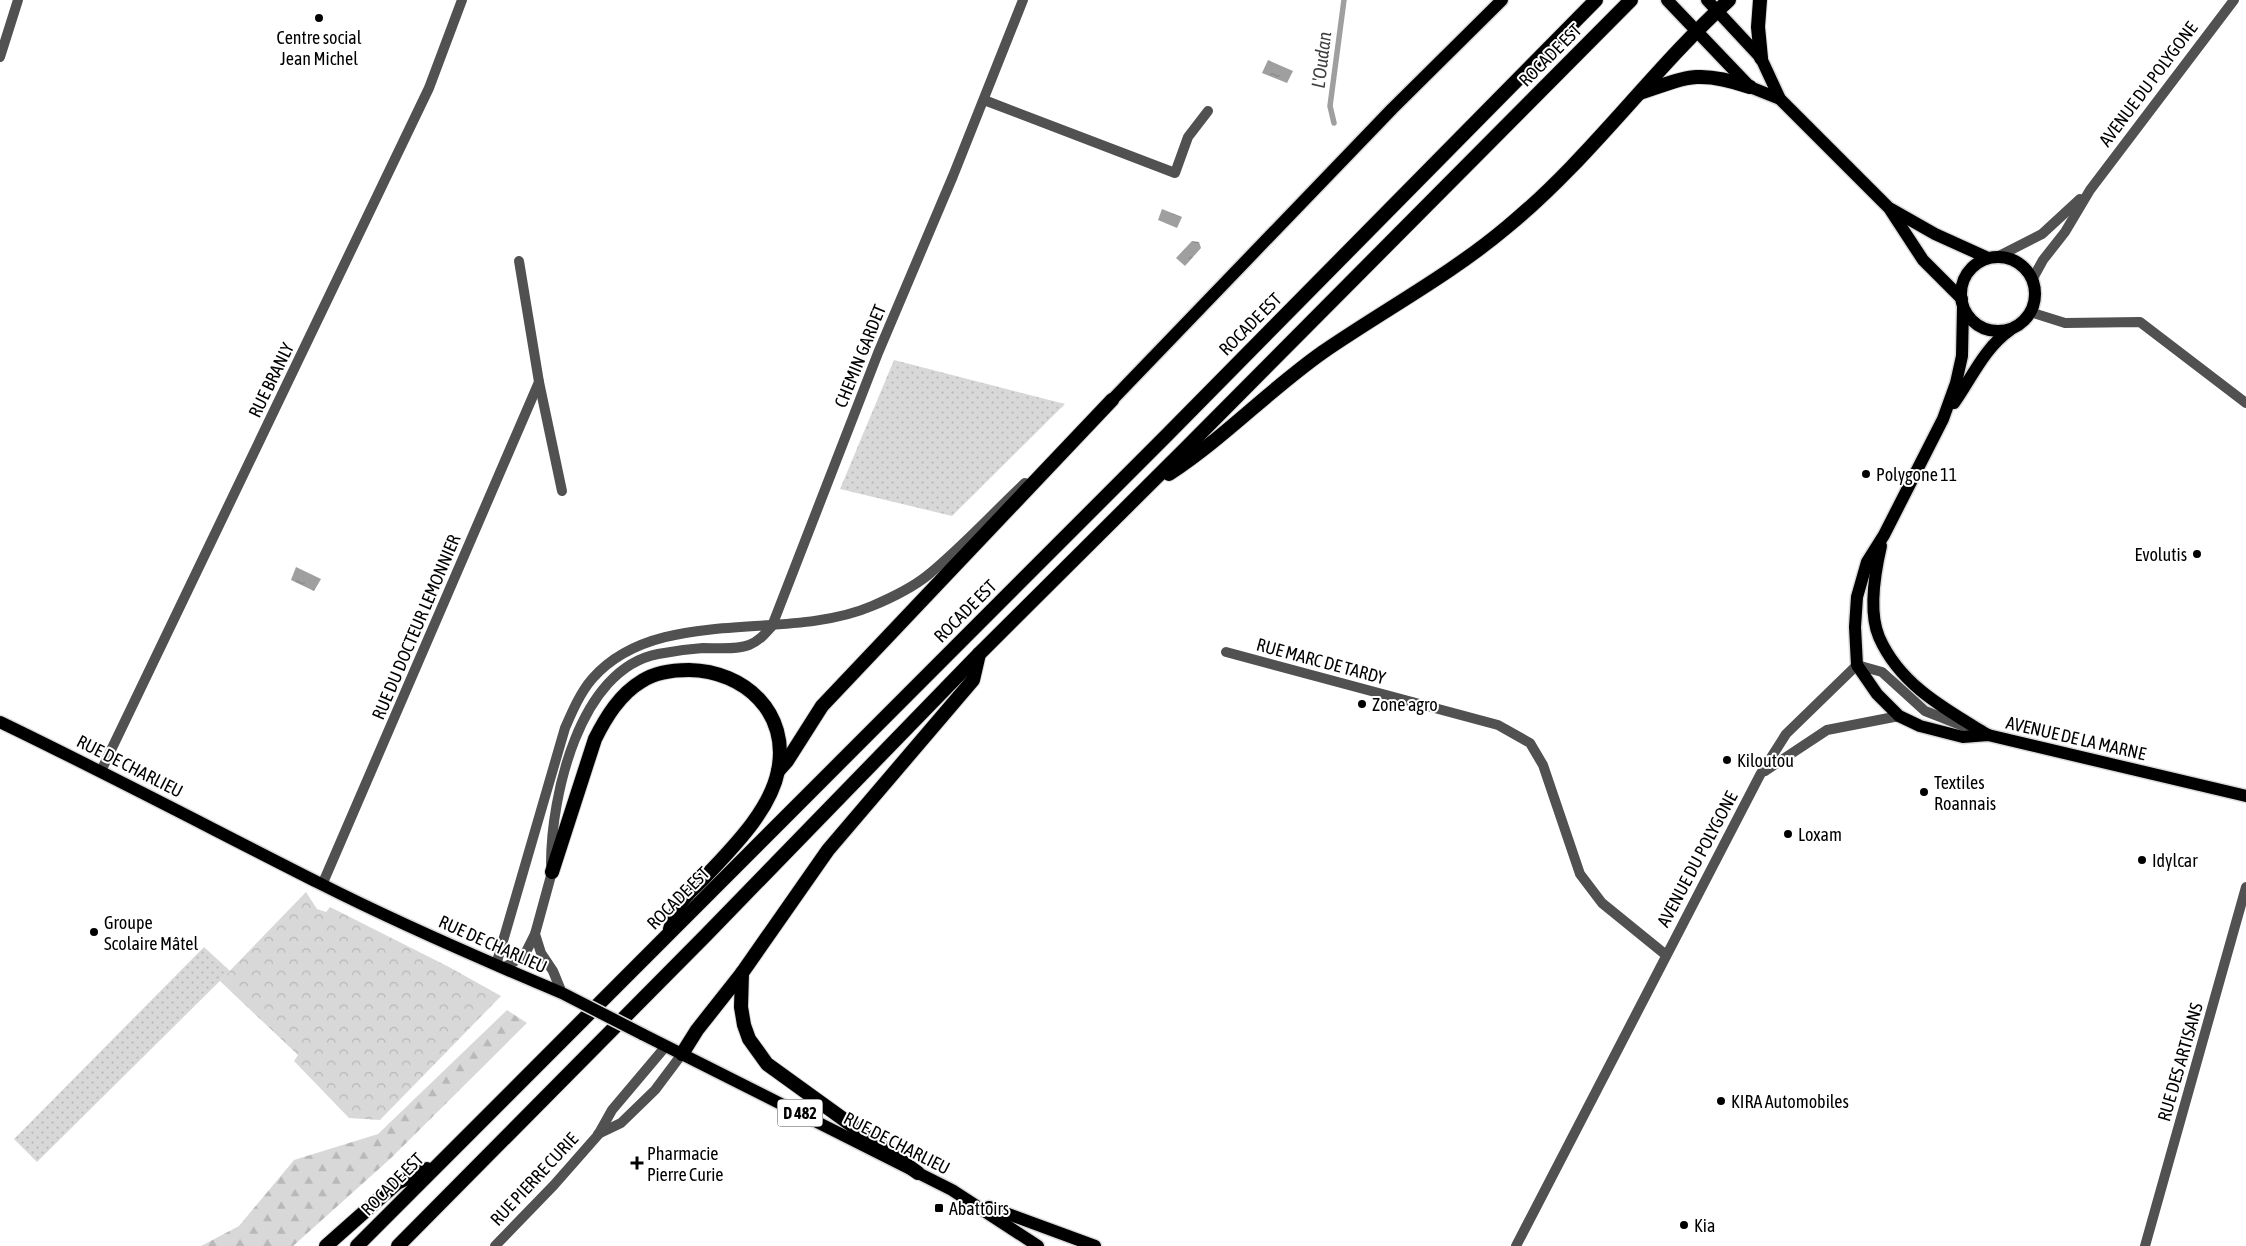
<svg xmlns="http://www.w3.org/2000/svg" width="2246" height="1246" viewBox="0 0 2246 1246" font-family="'Asap Condensed',sans-serif">
<style>
.forest{fill:url(#forest-firs)}
.park{fill:url(#park-crowns)}
.garden{fill:url(#garden-dots)}
.water{fill:url(#water-ripples)}
.lines{fill:none;stroke-linecap:round;stroke-linejoin:round}
.stream{stroke:#9f9f9f;stroke-width:5.5}
.primary-casing{stroke:#dbdbdb;stroke-width:15}
.trunk-casing{stroke:#dbdbdb;stroke-width:16}
.minor{stroke:#515151;stroke-width:10}
.tertiary{stroke:#515151;stroke-width:10}
.primary{stroke:#000;stroke-width:12}
.trunk{stroke:#000;stroke-width:14}
.primary-bridge-casing{stroke:#dbdbdb;stroke-width:15;stroke-linecap:butt}
.primary-bridge{stroke:#000;stroke-width:12}
.poi-dot{fill:#000;stroke:#fff;stroke-width:2}
.labels{text-anchor:middle;dominant-baseline:central;stroke-width:4;stroke-linejoin:round;paint-order:stroke}
.shield{fill:#fff;stroke:#4c4c4c;stroke-width:1}
.shield-label{font-size:16px;font-weight:bold;fill:#000}
.poi-label{font-size:18px;fill:#000;stroke:#fff;text-anchor:start}
.street-label{font-size:18px;fill:#000;stroke:#fff}
.water-label{font-size:19px;font-style:italic;fill:#404040;stroke:#fff}
</style>
<defs>
<pattern id="forest-firs" width="22" height="20" patternUnits="userSpaceOnUse" patternTransform="scale(1.25)"><rect width="22" height="20" fill="#d8d8d8"/><path d="M5 1l3.5 6h-7zM16 11l3.5 6h-7z" fill="#b8b8b8"/></pattern>
<pattern id="park-crowns" width="20" height="18" patternUnits="userSpaceOnUse" patternTransform="scale(1.25)"><rect width="20" height="18" fill="#d8d8d8"/><path d="M2 6a3 3 0 1 1 6 0M12 15a3 3 0 1 1 6 0" fill="none" stroke="#b8b8b8"/></pattern>
<pattern id="garden-dots" width="8" height="8" patternUnits="userSpaceOnUse" patternTransform="scale(1.25)"><rect width="8" height="8" fill="#d8d8d8"/><path d="M2 2h.1M6 6h.1" fill="none" stroke="#b8b8b8" stroke-width="1.8" stroke-linecap="round"/></pattern>
<pattern id="water-ripples" width="26" height="14" patternUnits="userSpaceOnUse" patternTransform="scale(1.25)"><rect width="26" height="14" fill="#9f9f9f"/><path d="M2 4q2-2 4 0t4 0M15 11q2-2 4 0t4 0" fill="none" stroke="#878787"/></pattern>
</defs>
<rect width="100%" height="100%" fill="#fff"/>
<!-- forest -->
<path class="forest" d="M 507,1010 L 527,1023 L 390,1159 L 293,1246 L 201,1246 L 239,1226 L 294,1160 L 378,1134 Z"/>
<!-- park -->
<path class="park" d="M 306,892 L 317,909 L 326,912 L 330,907 L 449,967 L 501,996 L 380,1120 L 349,1118 L 294,1061 L 298,1055 L 220,981 Z"/>
<!-- garden -->
<g class="garden">
<path d="M 894,360 L 1065,404 L 952,516 L 840,489 Z"/>
<path d="M 204,947 L 230,971 L 37,1162 L 14,1139 Z"/>
</g>
<!-- water -->
<g class="water">
<path d="M 1268,60 L 1293,71 L 1287,83 L 1262,73 Z"/>
<path d="M 1162,209 L 1182,217 L 1177,228 L 1158,220 Z"/>
<path d="M 1192,241 L 1199,242 L 1201,248 L 1185,266 L 1176,258 Z"/>
<path d="M 296,567 L 321,579 L 314,591 L 291,580 Z"/>
</g>
<g class="lines">
<!-- stream -->
<path class="stream" d="M 1334,123 L 1330,106 L 1344,0"/>
<!-- primary casing -->
<g class="primary-casing">
<g id="primary">
<path d="M 1667,0 L 1750,87 L 1780,99"/>
<path d="M 1707,0 L 1761,58 L 1780,99 L 1889,208 L 1923,260 L 1962,299"/>
<path d="M 1891,209 L 1935,234 L 1988,258"/>
<circle cx="1998" cy="294" r="37"/>
<path d="M 1963,307 L 1962,356 L 1956,383 L 1943,419 L 1884,535 L 1867,562 L 1857,597 L 1855,627 L 1857,665 L 1877,694 L 1899,716 L 1920,726 L 1963,737 L 1988,735 L 2246,796"/>
<path d="M 1112,400 L 1392,109 L 1502,0"/>
<path d="M 1954,403 C 1971,379 1985,347 2010,330"/>
<path d="M 1881,546 C 1875,572 1868,611 1879,637 C 1900,685 1945,709 1988,735"/>
<path d="M 0,722 C 108,774 214,830 321,884 C 400,924 481,959 562,993"/>
<path d="M 642,1034 L 952,1190 L 1038,1246"/>
<path d="M 989,1207 L 1095,1246"/>
</g>
</g>
<!-- trunk casing -->
<g class="trunk-casing">
<g id="trunk">
<path d="M 1760,0 L 1758,27 L 1761,58"/>
<path d="M 1640,93 C 1688,76 1700,70 1750,87"/>
<path d="M 1169,474 C 1224,438 1269,390 1323,352 C 1384,310 1450,275 1507,227 C 1589,160 1651,71 1729,0"/>
<path d="M 778,771 L 787,761 L 822,706 L 1112,400"/>
<path d="M 552,872 L 595,739 C 606,717 620,694 642,681 C 656,672 673,670 689,670 C 745,671 790,713 778,771 C 770,811 732,848 706,876 C 698,885 686,894 680,904 C 675,911 673,921 670,929"/>
<path d="M 682,1054 L 697,1030 L 742,973"/>
<path d="M 918,1173 L 767,1064 L 749,1039 L 744,1025 L 741,1007 L 742,973 L 828,850 L 973,680 L 979,654"/>
<path d="M 326,1246 L 397,1183 L 427,1169"/>
<path d="M 357,1246 L 1167,435 L 1596,0"/>
<path d="M 398,1246 L 707,934 L 979,654 L 1186,448 L 1631,0"/>
</g>
</g>
<!-- minor -->
<g class="minor">
<path d="M 984,100 L 1175,173 L 1188,137 L 1208,111"/>
<path d="M 1997,257 L 2042,234 L 2080,199"/>
<path d="M 519,261 L 539,382 L 562,491"/>
<path d="M 2032,280 L 2043,260 L 2065,232 L 2090,190 L 2234,0"/>
<path d="M 2030,312 L 2065,323 L 2140,322 L 2246,403"/>
<path d="M 1226,652 L 1498,725 L 1530,743 L 1543,765 L 1580,874 L 1602,903 L 1666,955"/>
<path d="M 101,771 L 429,88 L 462,0"/>
<path d="M 551,864 C 551,797 579,669 658,654 C 673,651 688,649 703,648 C 717,648 736,650 749,645 C 759,641 765,634 772,626 L 878,353 L 953,176 L 1023,0"/>
<path d="M 322,885 L 539,382"/>
<path d="M 2145,1246 L 2246,887"/>
</g>
<!-- tertiary -->
<g class="tertiary">
<path d="M 0,57 L 18,0"/>
<path d="M 1765,771 L 1827,730 L 1899,716"/>
<path d="M 552,872 L 535,934 L 541,953 L 553,971 L 562,993"/>
<path d="M 496,965 L 565,728 C 572,712 580,693 592,679 C 657,604 786,643 872,606 C 891,598 912,588 928,575 C 962,547 993,513 1025,483"/>
<path d="M 503,968 L 524,956 L 535,934"/>
<path d="M 598,1134 L 621,1123 L 655,1090 L 682,1054"/>
<path d="M 495,1246 L 554,1185 L 598,1135 L 612,1110 L 666,1046"/>
<path d="M 1516,1246 L 1760,775 L 1786,734 L 1857,665 L 1882,672 L 1925,711 L 1966,727"/>
</g>
<!-- primary -->
<use href="#primary" class="primary"/>
<!-- trunk -->
<use href="#trunk" class="trunk"/>
<!-- primary-bridge casing -->
<g class="primary-bridge-casing">
<path id="primary-bridge" d="M 562,993 L 642,1034"/>
</g>
<!-- primary-bridge -->
<use href="#primary-bridge" class="primary-bridge"/>
</g>
<!-- markers -->
<g class="poi-dot">
<circle cx="319" cy="18" r="5"/>
<circle cx="1866" cy="474" r="5"/>
<circle cx="2197" cy="554" r="5"/>
<circle cx="1362" cy="704" r="5"/>
<circle cx="1727" cy="760" r="5"/>
<circle cx="1924" cy="792" r="5"/>
<circle cx="1788" cy="834" r="5"/>
<circle cx="2142" cy="860" r="5"/>
<circle cx="94" cy="932" r="5"/>
<circle cx="1721" cy="1101" r="5"/>
<path d="M634.5 1155.5h5v5h5v5h-5v5h-5v-5h-5v-5h5z"/>
<rect x="934" y="1203" width="10" height="10" rx="2.5"/>
<circle cx="1684" cy="1225" r="5"/>
</g>
<g class="labels">
<!-- shield labels -->
<rect class="shield" x="777.5" y="1099.5" width="45" height="27" rx="4"/>
<g class="shield-label">
<text x="800" y="1113">D 482</text>
</g>
<!-- poi labels -->
<g class="poi-label">
<text x="319" y="37" text-anchor="middle">Centre social<tspan x="319" dy="21">Jean Michel</tspan></text>
<text x="1876" y="474">Polygone 11</text>
<text x="2187" y="554" text-anchor="end">Evolutis</text>
<text x="1372" y="704">Zone agro</text>
<text x="1737" y="760">Kiloutou</text>
<text x="1934" y="782">Textiles<tspan x="1934" dy="21">Roannais</tspan></text>
<text x="1798" y="834">Loxam</text>
<text x="2152" y="860">Idylcar</text>
<text x="104" y="922">Groupe<tspan x="104" dy="21">Scolaire Mâtel</tspan></text>
<text x="1731" y="1101">KIRA Automobiles</text>
<text x="647" y="1153">Pharmacie<tspan x="647" dy="21">Pierre Curie</tspan></text>
<text x="949" y="1208">Abattoirs</text>
<text x="1694" y="1225">Kia</text>
</g>
<!-- street labels -->
<g class="street-label">
<text transform="translate(1550 55) rotate(-45)">ROCADE EST</text>
<text transform="translate(2148 84) rotate(-53)">AVENUE DU POLYGONE</text>
<text transform="translate(1250 324) rotate(-45)">ROCADE EST</text>
<text transform="translate(860 356) rotate(-68)">CHEMIN GARDET</text>
<text transform="translate(271 380) rotate(-64)">RUE BRANLY</text>
<text transform="translate(965 611) rotate(-45)">ROCADE EST</text>
<text transform="translate(416 627) rotate(-67)">RUE DU DOCTEUR LEMONNIER</text>
<text transform="translate(1321 661) rotate(15)">RUE MARC DE TARDY</text>
<text transform="translate(2076 738) rotate(13)">AVENUE DE LA MARNE</text>
<text transform="translate(130 766) rotate(27)">RUE DE CHARLIEU</text>
<text transform="translate(1697 859) rotate(-62)">AVENUE DU POLYGONE</text>
<text transform="translate(678 898) rotate(-45)">ROCADE EST</text>
<text transform="translate(493 944) rotate(24)">RUE DE CHARLIEU</text>
<text transform="translate(2180 1062) rotate(-74)">RUE DES ARTISANS</text>
<text transform="translate(897 1143) rotate(27)">RUE DE CHARLIEU</text>
<text transform="translate(534 1179) rotate(-47)">RUE PIERRE CURIE</text>
<text transform="translate(392 1184) rotate(-45)">ROCADE EST</text>
</g>
<!-- water labels -->
<g class="water-label">
<text transform="translate(1321 60) rotate(-83)">L'Oudan</text>
</g>
</g>
</svg>
